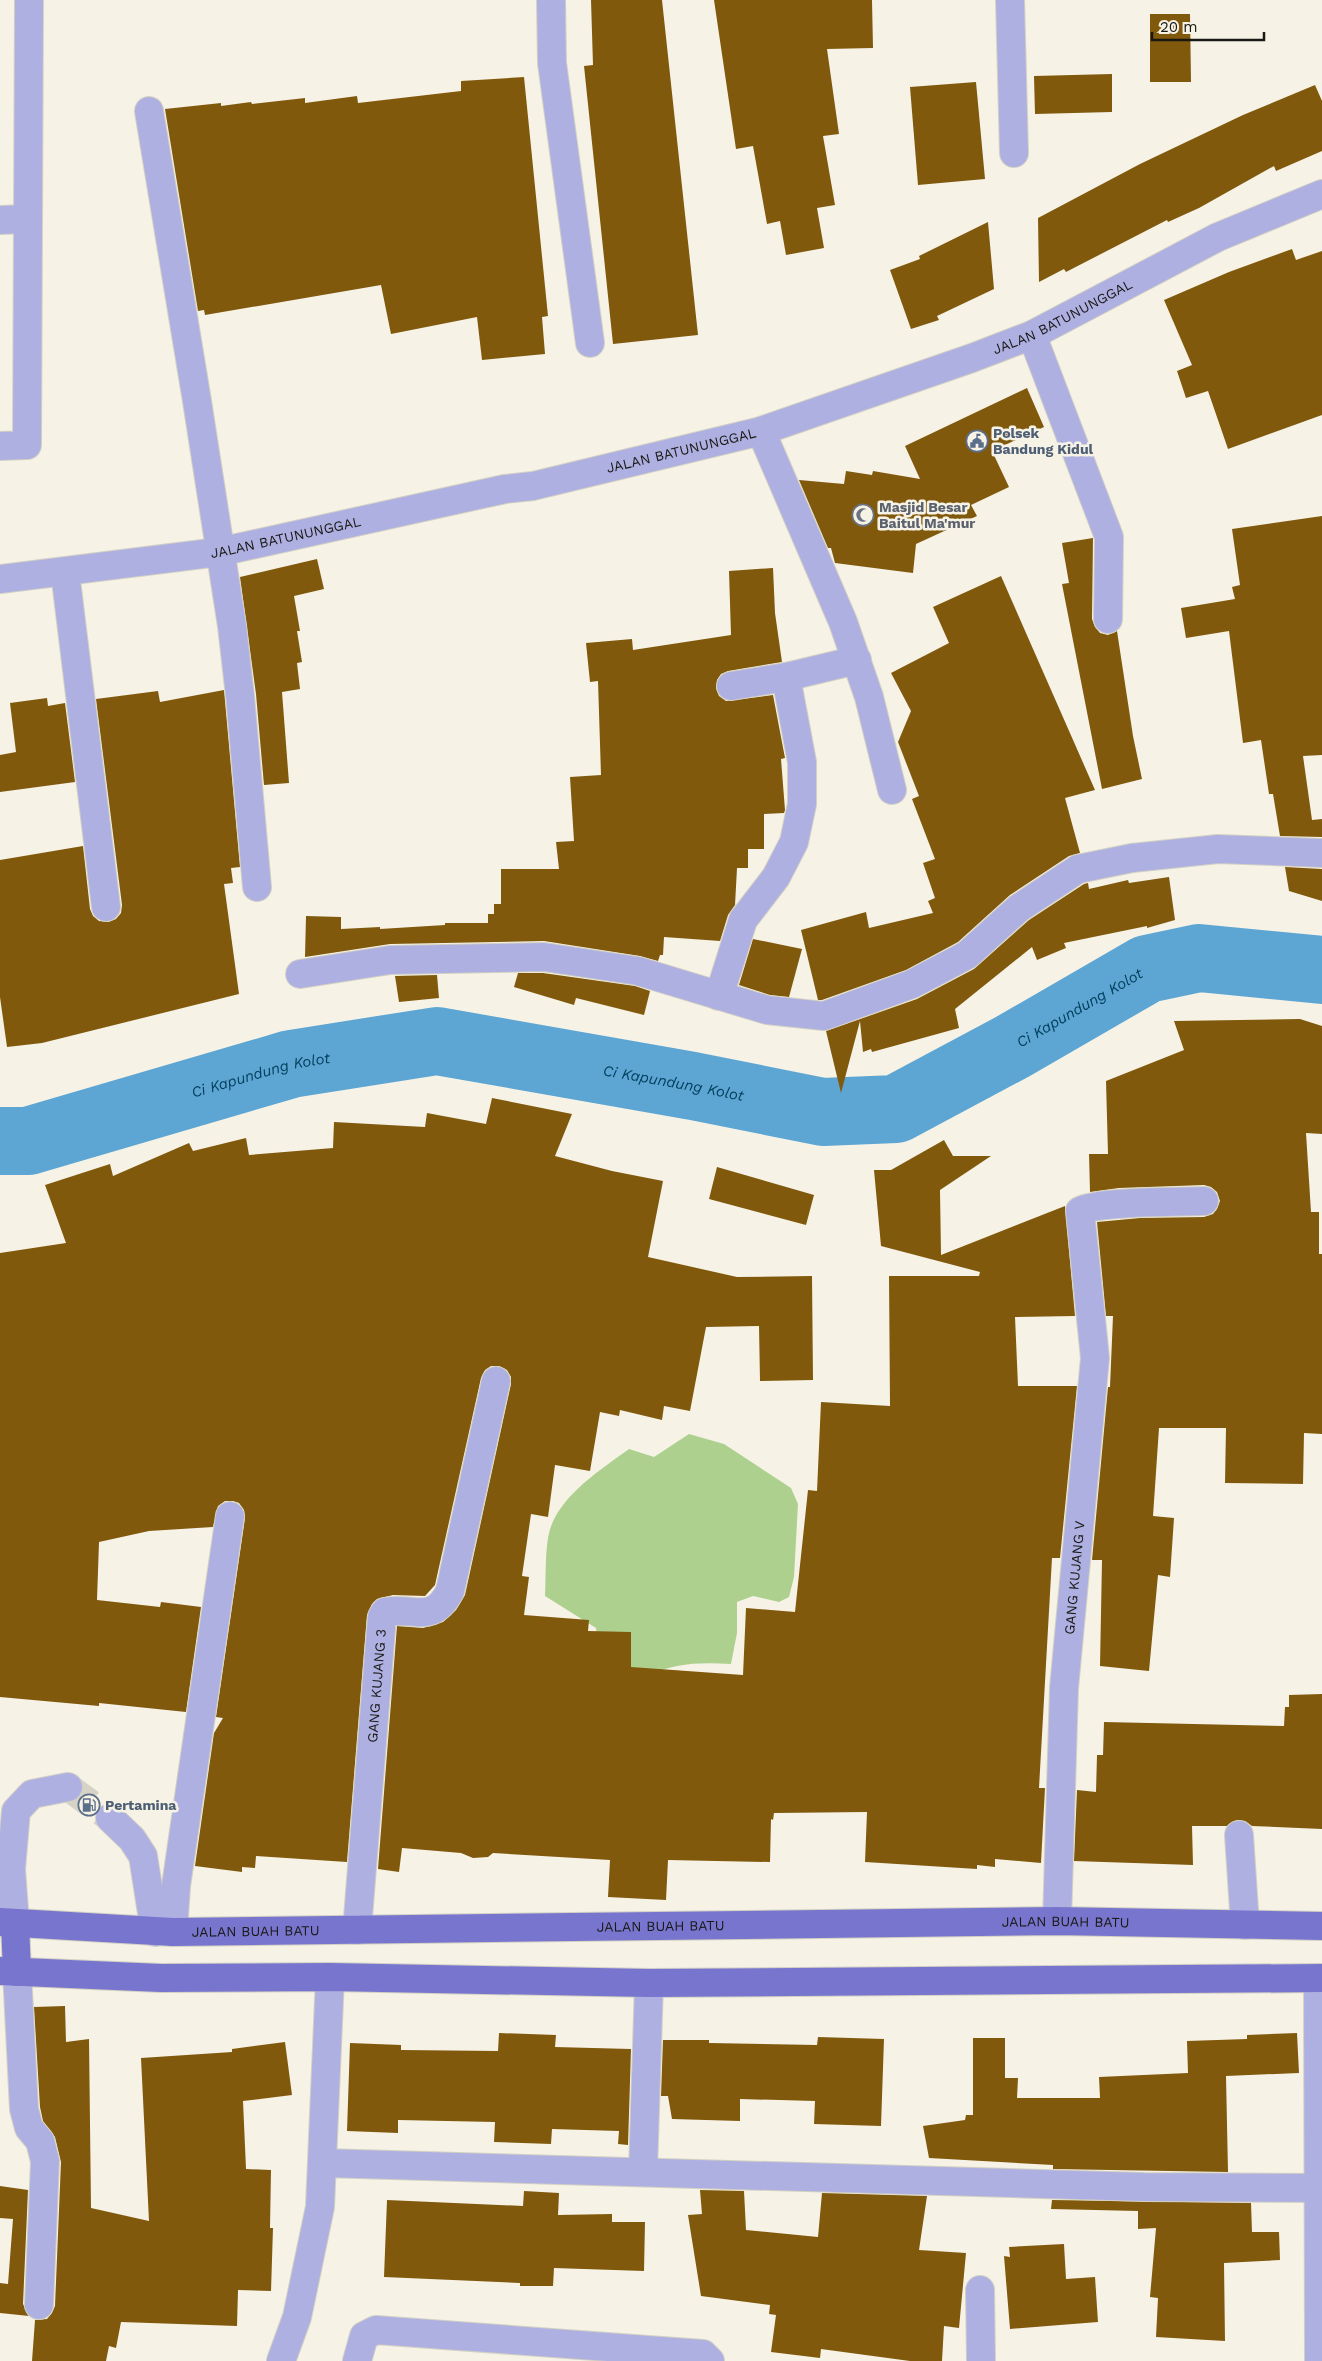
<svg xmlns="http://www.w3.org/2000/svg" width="1322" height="2361" viewBox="0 0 1322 2361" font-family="'Work Sans',sans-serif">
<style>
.green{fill:#aed08f}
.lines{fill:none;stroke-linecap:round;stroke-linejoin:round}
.river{stroke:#5da5d2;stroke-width:68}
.building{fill:#80590d}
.minor-tunnel{stroke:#d5d2c6;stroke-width:28;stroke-dasharray:28 14;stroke-linecap:butt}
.minor-casing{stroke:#d3d0c4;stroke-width:30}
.major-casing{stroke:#d3d0c4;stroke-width:30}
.minor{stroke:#aeb0e2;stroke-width:28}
.major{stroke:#7875cf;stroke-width:28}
.labels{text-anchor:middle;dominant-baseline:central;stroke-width:5;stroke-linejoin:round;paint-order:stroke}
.street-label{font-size:14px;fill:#191813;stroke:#f6f3e6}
.service-label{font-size:14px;font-weight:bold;fill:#4e5e75;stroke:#f6f3e6;text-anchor:start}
.worship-label{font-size:14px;font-weight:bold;fill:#5b616d;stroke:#f6f3e6;text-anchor:start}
.water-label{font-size:15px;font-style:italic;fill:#02405e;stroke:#f6f3e6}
</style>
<rect width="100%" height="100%" fill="#f6f3e6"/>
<!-- green -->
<path class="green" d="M 689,1434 L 724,1444 L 791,1488 L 798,1504 L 794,1577 L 789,1597 L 779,1602 L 753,1596 L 737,1602 L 737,1633 L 731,1664 C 700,1662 674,1663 646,1676 L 599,1654 L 596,1628 L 545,1596 C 546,1577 545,1557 548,1538 C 554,1499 599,1471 629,1449 L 654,1457 Z"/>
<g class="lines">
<!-- river -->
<path class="river" id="s1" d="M 0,1141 L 28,1141 L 291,1064 L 437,1041 L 693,1086 L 823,1112 L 896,1109 L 1012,1047 L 1147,969 L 1199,958 L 1322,970"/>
</g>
<!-- building -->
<g class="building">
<path d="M 591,0 L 662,0 L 698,335 L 613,344 L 584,66 L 593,65 Z"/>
<path d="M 714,0 L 872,0 L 873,48 L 827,49 L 839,134 L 823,136 L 835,205 L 817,208 L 824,248 L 786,255 L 780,221 L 767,224 L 753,146 L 736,149 Z"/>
<path d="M 1150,14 L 1190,14 L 1191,82 L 1150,82 Z"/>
<path d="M 1112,74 L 1112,112 L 1035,114 L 1034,76 Z"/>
<path d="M 524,77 L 548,316 L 542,317 L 545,354 L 482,360 L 477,317 L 391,334 L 381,285 L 205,315 L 204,310 L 198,311 L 165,109 L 221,103 L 221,106 L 251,102 L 252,104 L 305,98 L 305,103 L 357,96 L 358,103 L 461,91 L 461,81 Z"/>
<path d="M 976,82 L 985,179 L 918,185 L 910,87 Z"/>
<path d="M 1315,85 L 1322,101 L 1322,151 L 1276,171 L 1274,166 L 1199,208 L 1168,222 L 1167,220 L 1066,272 L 1064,269 L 1039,282 L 1038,218 L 1140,164 L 1243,115 Z"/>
<path d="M 988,222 L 994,289 L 937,316 L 939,320 L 911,329 L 890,270 L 920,259 L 919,256 Z"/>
<path d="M 1292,249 L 1296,260 L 1322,251 L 1322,415 L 1228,449 L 1208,391 L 1186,398 L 1177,371 L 1192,365 L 1164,300 L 1229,272 Z"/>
<path d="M 1027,388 L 1044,427 L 992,451 L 1009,487 L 971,505 L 977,516 L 916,544 L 913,573 L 835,563 L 831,548 L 828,548 L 799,480 L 844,484 L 846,471 L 872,475 L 873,471 L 920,479 L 905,446 Z"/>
<path d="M 1322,516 L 1322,755 L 1303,756 L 1312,820 L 1322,819 L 1322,837 L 1280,836 L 1273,794 L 1269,794 L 1261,740 L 1243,743 L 1229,631 L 1186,638 L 1181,608 L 1235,599 L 1232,587 L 1240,585 L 1232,529 Z"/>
<path d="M 1093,538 L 1092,619 L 1095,627 L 1100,633 L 1108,635 L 1117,631 L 1133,736 L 1142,779 L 1102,789 L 1062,584 L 1069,583 L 1062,543 Z"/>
<path d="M 317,559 L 324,589 L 294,596 L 300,631 L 297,631 L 302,662 L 297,663 L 300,689 L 282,692 L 289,783 L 264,785 L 256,694 L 240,577 Z"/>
<path d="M 773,568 L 775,613 L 782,662 L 728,671 L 721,674 L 717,680 L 716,688 L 719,696 L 726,701 L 773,695 L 785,758 L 781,759 L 785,810 L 784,813 L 764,814 L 764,849 L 748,849 L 748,868 L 737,868 L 735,905 L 728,915 L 720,941 L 664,937 L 663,955 L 660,955 L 658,961 L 640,956 L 544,941 L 390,944 L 305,957 L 306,916 L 341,917 L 341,929 L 380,927 L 380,929 L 445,925 L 445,923 L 488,923 L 488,914 L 494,914 L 494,904 L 501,904 L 501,869 L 559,869 L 556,842 L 574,841 L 570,777 L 601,775 L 598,681 L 590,682 L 586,643 L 632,639 L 633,650 L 731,635 L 729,571 Z"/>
<path d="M 1001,576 L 1095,790 L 1065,798 L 1080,853 L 1069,856 L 1010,895 L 958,942 L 906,970 L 822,1000 L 818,1000 L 801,930 L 866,912 L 869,928 L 933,913 L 928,901 L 935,898 L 923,863 L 935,859 L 912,799 L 919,796 L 898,742 L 911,711 L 891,673 L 949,643 L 933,607 Z"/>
<path d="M 224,690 L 240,867 L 231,868 L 233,883 L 224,884 L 239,994 L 42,1043 L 7,1047 L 0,997 L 0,860 L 83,846 L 90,909 L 93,916 L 99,921 L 108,922 L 116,919 L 121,913 L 122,905 L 96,699 L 158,691 L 160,702 Z"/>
<path d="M 47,698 L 48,706 L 65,703 L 75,782 L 0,792 L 0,755 L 16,752 L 10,703 Z"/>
<path d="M 1285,867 L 1322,869 L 1322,901 L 1289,891 Z"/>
<path d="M 1169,877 L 1175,920 L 1147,928 L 1147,926 L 1064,943 L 1066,948 L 1037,960 L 1032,947 L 955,1009 L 959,1028 L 872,1052 L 871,1049 L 863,1052 L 860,1021 L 841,1093 L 826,1031 L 917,999 L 974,969 L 1029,920 L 1084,884 L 1088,883 L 1089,889 L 1128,880 L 1129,883 Z"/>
<path d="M 753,939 L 802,949 L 789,997 L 770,995 L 739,985 Z"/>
<path d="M 518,973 L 543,973 L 635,986 L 650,991 L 644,1015 L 576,998 L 574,1005 L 514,987 Z"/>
<path d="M 437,975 L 439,998 L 399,1002 L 395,976 Z"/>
<path d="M 1300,1019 L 1322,1026 L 1322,1134 L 1306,1133 L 1311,1212 L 1319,1212 L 1319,1254 L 1322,1254 L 1322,1434 L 1304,1433 L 1303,1484 L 1225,1483 L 1226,1428 L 1159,1428 L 1153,1516 L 1174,1518 L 1170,1577 L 1158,1575 L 1149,1671 L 1100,1666 L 1102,1560 L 1092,1560 L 1108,1387 L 1110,1387 L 1113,1316 L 1106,1316 L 1097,1222 L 1140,1218 L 1204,1217 L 1213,1214 L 1217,1209 L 1220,1201 L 1217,1192 L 1211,1187 L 1204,1185 L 1119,1188 L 1090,1192 L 1089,1154 L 1108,1154 L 1106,1081 L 1184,1050 L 1174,1021 Z"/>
<path d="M 492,1098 L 572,1114 L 555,1156 L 612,1171 L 663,1181 L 648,1257 L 737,1277 L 812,1276 L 813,1380 L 760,1381 L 759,1326 L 706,1327 L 690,1411 L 664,1406 L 662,1420 L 620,1410 L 619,1416 L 600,1412 L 590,1471 L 555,1465 L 548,1517 L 531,1514 L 522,1576 L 529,1577 L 524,1615 L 589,1620 L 588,1631 L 631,1632 L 631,1667 L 743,1675 L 746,1608 L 795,1612 L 808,1490 L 817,1491 L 821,1402 L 890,1406 L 889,1276 L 979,1276 L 980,1272 L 881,1246 L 874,1170 L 891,1170 L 944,1140 L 953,1156 L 991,1156 L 940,1190 L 941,1255 L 1065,1206 L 1075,1316 L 1015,1317 L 1018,1386 L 1077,1386 L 1060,1558 L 1052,1558 L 1039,1788 L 1045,1788 L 1041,1863 L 995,1859 L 995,1867 L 977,1865 L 977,1869 L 865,1862 L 867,1812 L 774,1813 L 773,1820 L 771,1819 L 770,1862 L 668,1860 L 666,1900 L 608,1897 L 610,1860 L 493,1853 L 488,1857 L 473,1858 L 461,1853 L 402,1848 L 399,1872 L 378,1869 L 397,1626 L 423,1628 L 443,1622 L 456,1610 L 465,1595 L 511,1384 L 511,1377 L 507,1370 L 499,1366 L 491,1366 L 485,1370 L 481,1378 L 435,1585 L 425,1596 L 393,1595 L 377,1599 L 372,1604 L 367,1615 L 347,1862 L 256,1856 L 255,1868 L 242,1867 L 242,1872 L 195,1866 L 214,1733 L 223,1718 L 216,1717 L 245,1518 L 244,1510 L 239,1503 L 233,1501 L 225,1501 L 218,1506 L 213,1527 L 149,1531 L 99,1542 L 97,1600 L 160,1607 L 161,1602 L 201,1607 L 186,1712 L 99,1703 L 99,1706 L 0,1697 L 0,1253 L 66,1243 L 45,1185 L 110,1164 L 113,1176 L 189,1143 L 193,1151 L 246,1138 L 249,1155 L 333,1148 L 334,1122 L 425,1127 L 427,1113 L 486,1124 Z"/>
<path d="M 717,1167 L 814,1195 L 806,1225 L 709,1199 Z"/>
<path d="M 1322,1694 L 1322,1829 L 1252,1826 L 1245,1821 L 1237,1820 L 1227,1826 L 1192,1826 L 1193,1865 L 1074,1861 L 1077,1790 L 1096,1792 L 1097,1755 L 1103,1755 L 1104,1722 L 1284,1726 L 1285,1707 L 1289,1707 L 1289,1695 Z"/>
<path d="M 65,2006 L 66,2042 L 89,2039 L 91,2208 L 149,2221 L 141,2058 L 232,2052 L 232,2049 L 285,2042 L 292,2095 L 243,2101 L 246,2169 L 271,2170 L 270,2228 L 273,2228 L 271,2291 L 238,2290 L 237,2326 L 121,2322 L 116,2348 L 109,2346 L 106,2361 L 32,2361 L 35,2320 L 47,2319 L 52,2313 L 55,2306 L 61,2162 L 55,2137 L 43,2121 L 40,2107 L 34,2007 Z"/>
<path d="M 499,2033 L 556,2035 L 555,2047 L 631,2049 L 628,2145 L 618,2144 L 619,2131 L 552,2129 L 551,2144 L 494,2142 L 495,2122 L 398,2120 L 398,2133 L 347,2131 L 350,2043 L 401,2045 L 401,2050 L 498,2051 Z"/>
<path d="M 1297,2033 L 1299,2073 L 1226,2076 L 1228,2172 L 1053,2169 L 1053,2165 L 929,2158 L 923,2126 L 965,2120 L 966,2115 L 973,2115 L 973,2038 L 1005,2038 L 1005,2078 L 1018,2078 L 1017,2098 L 1100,2098 L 1099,2077 L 1188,2073 L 1187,2041 L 1247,2039 L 1247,2035 Z"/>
<path d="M 818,2037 L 884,2039 L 881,2126 L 814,2124 L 815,2101 L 740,2099 L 740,2121 L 672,2119 L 668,2096 L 661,2096 L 663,2040 L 709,2040 L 709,2043 L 817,2045 Z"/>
<path d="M 0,2186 L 28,2190 L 23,2304 L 29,2316 L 0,2313 L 0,2283 L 8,2284 L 13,2219 L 0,2218 Z"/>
<path d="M 700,2190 L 744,2191 L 746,2230 L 818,2237 L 822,2193 L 927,2196 L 919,2250 L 966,2253 L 959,2328 L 944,2326 L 942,2361 L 910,2361 L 821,2349 L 820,2358 L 771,2352 L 776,2315 L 769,2314 L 770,2305 L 701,2296 L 688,2215 L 702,2214 Z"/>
<path d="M 524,2191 L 559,2193 L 558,2215 L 612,2214 L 612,2222 L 645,2222 L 644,2271 L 554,2268 L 553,2286 L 520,2286 L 520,2283 L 384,2277 L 387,2200 L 523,2206 Z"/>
<path d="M 1052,2200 L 1251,2203 L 1252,2232 L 1279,2232 L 1280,2260 L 1224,2263 L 1225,2341 L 1156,2337 L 1158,2298 L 1150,2297 L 1156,2228 L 1138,2229 L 1138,2211 L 1051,2209 Z"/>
<path d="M 1064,2244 L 1066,2279 L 1095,2277 L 1098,2322 L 1010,2329 L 1004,2256 L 1010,2257 L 1009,2247 Z"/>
</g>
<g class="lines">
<!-- minor-tunnel -->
<path class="minor-tunnel" d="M 68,1787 L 110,1818"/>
<!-- minor casing -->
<g class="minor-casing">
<g id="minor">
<path d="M 551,0 L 552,63 L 590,343"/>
<path d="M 1010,0 L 1014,153"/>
<path d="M 149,111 L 197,401 L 232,626 L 240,696 L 257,887"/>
<path d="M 0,220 L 28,219"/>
<path d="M 1032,335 L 1109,537 L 1108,619"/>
<path d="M 761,431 L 843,622 L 869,697 L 892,790"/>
<path d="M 0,446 L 27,445 L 29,0"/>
<path d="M 65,572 L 106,907"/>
<path id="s2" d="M 0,579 L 219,552 L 505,489 L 533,486 L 761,431 L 972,358 L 1032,335 L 1218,237 L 1322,194"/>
<path d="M 786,677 L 857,660"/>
<path d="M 300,974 L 390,960 L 544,957 L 638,971 L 767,1010 L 824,1016 L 912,984 L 967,955 L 1019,908 L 1078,869 L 1132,858 L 1218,849 L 1322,853"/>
<path d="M 719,996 L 743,920 L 776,877 L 794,842 L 802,804 L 802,762 L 786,677 L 731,686"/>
<path d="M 110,1818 L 132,1839 L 143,1856 L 155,1932"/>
<path d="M 1239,1835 L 1245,1925"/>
<path id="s3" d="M 1057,1921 L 1064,1688 L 1095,1358 L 1080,1211 C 1097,1201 1180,1202 1204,1201"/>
<path d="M 15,1923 L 11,1869 L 16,1811 L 32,1794 L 68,1787"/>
<path id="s4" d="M 357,1930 L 382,1617 L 385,1612 C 413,1606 432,1626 450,1591 L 496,1381"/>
<path d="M 173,1932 L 176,1886 L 230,1516"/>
<path d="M 17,1972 L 24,2109 L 29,2128 L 40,2141 L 45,2161 L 39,2305"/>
<path d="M 1318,1978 L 1319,2361"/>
<path d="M 323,2163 L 1144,2187 L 1322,2188"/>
<path d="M 643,2172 L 649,1983"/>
<path d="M 980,2290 L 981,2361"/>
<path d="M 281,2361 L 297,2317 L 320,2207 L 330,1977"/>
<path d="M 357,2361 L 364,2336 L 376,2330 L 703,2354 L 710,2361"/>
</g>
</g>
<!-- major casing -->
<g class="major-casing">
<g id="major">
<path id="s5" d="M 0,1922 L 173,1932 L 1057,1921 L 1322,1926"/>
<path d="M 15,1923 L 17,1972"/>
<path d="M 0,1971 L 161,1978 L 330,1977 L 649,1983 L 1322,1978"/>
</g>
</g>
<!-- minor -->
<use href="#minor" class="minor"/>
<!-- major -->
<use href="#major" class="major"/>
</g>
<!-- icons -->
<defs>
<g id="civic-ring" transform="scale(1.125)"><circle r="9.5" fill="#f6f3e6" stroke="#5c6f8a" stroke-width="1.5"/><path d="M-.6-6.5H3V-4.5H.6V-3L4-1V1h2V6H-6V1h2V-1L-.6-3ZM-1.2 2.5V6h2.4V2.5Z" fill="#5c6f8a"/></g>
<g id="mosque-ring" transform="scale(1.125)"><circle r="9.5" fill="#f6f3e6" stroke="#6b7280" stroke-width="1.5"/><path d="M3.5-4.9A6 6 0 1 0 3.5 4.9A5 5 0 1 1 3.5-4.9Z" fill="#6b7280"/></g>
<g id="fuel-ring" transform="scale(1.125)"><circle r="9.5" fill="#f6f3e6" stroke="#5c6f8a" stroke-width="1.5"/><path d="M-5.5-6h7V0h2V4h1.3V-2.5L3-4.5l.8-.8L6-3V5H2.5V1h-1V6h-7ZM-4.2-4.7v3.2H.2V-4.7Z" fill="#5c6f8a"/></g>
</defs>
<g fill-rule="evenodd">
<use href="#civic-ring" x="977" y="441"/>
<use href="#mosque-ring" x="863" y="515"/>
<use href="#fuel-ring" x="89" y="1805"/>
</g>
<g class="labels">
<!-- street labels -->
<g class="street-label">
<text stroke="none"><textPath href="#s2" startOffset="1099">JALAN BATUNUNGGAL</textPath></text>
<text stroke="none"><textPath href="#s2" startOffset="694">JALAN BATUNUNGGAL</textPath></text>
<text stroke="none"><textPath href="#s2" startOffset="289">JALAN BATUNUNGGAL</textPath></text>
<text stroke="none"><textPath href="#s3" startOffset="344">GANG KUJANG V</textPath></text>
<text stroke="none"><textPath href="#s4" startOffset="245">GANG KUJANG 3</textPath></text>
<text stroke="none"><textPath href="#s5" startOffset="1066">JALAN BUAH BATU</textPath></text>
<text stroke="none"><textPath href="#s5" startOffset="661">JALAN BUAH BATU</textPath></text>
<text stroke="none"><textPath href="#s5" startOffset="256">JALAN BUAH BATU</textPath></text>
</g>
<!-- service labels -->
<g class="service-label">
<text x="993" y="433">Polsek<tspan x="993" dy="16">Bandung Kidul</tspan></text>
<text x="105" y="1805">Pertamina</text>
</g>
<!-- worship labels -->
<g class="worship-label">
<text x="879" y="507">Masjid Besar<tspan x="879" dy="16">Baitul Ma'mur</tspan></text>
</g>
<!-- water labels -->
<g class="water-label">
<text stroke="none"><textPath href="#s1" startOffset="1125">Ci Kapundung Kolot</textPath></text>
<text stroke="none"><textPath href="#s1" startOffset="270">Ci Kapundung Kolot</textPath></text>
<text stroke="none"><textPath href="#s1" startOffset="690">Ci Kapundung Kolot</textPath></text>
</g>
</g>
<!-- scale -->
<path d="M1152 32v8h112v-8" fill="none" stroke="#191813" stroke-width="2.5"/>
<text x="1160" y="32" font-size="15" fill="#191813" stroke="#f6f3e6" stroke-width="4" paint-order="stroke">20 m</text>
</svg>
